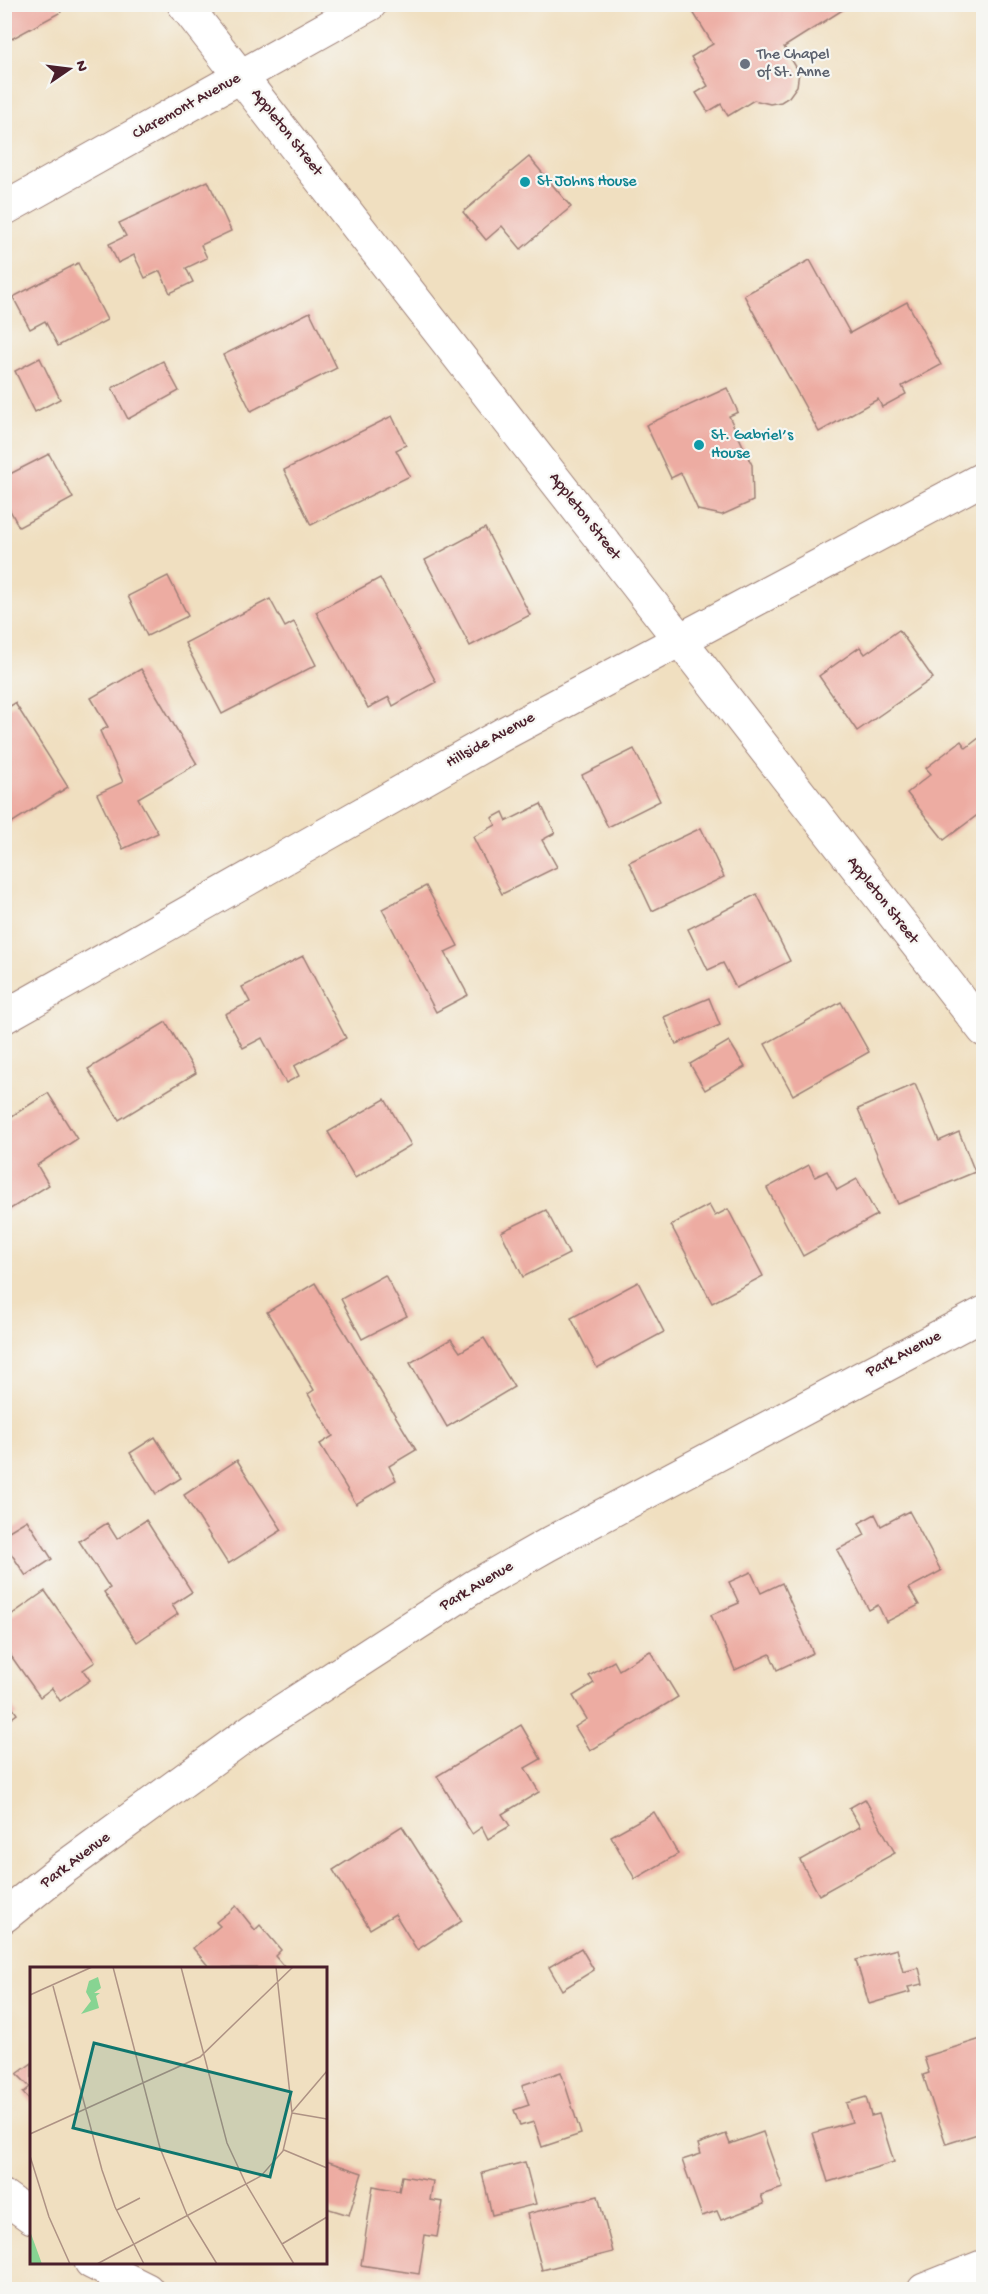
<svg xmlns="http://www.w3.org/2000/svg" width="988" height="2294" viewBox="0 0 988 2294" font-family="'Gochi Hand',sans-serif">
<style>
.building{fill:#edaca2}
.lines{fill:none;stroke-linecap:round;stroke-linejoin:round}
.minor-casing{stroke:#9d7f76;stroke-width:35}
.major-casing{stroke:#9d7f76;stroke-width:35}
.minor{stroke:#fff;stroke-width:33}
.major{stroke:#fff;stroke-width:33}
.worship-dot{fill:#6b7280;stroke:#f6f6f2;stroke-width:2}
.culture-dot{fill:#0f9aa8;stroke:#f6f6f2;stroke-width:2}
.labels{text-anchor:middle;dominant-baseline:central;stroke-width:4.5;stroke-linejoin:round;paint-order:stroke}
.worship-label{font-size:16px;fill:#5b616d;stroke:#f6f6f2;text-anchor:start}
.street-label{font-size:16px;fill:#4a1f2b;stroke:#f6f6f2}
.culture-label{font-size:16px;fill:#0d838f;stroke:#f6f6f2;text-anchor:start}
.inset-road{fill:none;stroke:#ae9284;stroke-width:1.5}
.view{fill:#0f766e;fill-opacity:0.15;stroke:#0f766e;stroke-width:3}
.inset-edge{fill:none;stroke:#4a1f2b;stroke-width:3}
</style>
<rect width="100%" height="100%" fill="#f6f6f2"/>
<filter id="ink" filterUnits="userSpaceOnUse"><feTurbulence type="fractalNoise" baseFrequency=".0167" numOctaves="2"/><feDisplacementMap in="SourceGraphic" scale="12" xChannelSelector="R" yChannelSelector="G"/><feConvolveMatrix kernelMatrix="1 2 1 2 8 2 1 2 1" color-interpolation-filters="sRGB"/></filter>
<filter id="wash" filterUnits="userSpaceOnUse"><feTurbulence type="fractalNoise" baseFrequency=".008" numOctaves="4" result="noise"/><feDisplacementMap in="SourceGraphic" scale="24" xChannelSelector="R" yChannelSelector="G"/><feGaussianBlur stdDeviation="1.35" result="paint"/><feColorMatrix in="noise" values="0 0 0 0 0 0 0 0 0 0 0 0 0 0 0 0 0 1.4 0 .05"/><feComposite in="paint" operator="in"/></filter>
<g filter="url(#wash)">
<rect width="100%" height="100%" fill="#f0dfc0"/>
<g id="blocks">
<!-- building -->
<g class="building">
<path d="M 4,4 L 57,4 L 61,12 L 4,43 Z"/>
<path d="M 688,4 L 852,4 L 784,47 L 799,72 L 797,86 L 789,97 L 781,102 L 770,104 L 754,100 L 728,116 L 721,104 L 708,112 L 696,93 L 708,86 L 691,57 L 713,44 Z"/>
<path d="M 529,157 L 571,207 L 521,249 L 502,226 L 486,240 L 463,212 Z"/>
<path d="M 208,181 L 231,231 L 201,245 L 207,258 L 186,268 L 193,282 L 170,293 L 160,271 L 145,278 L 134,255 L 118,263 L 109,244 L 126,236 L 119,223 Z"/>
<path d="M 810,260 L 850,333 L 907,302 L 941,365 L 902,386 L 906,394 L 882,407 L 878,399 L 819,432 L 744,295 Z"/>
<path d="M 78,263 L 107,320 L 58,346 L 45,321 L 30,329 L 13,297 Z"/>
<path d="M 310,312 L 337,368 L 251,411 L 223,355 Z"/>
<path d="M 40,358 L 60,399 L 35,412 L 15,371 Z"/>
<path d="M 163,361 L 179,391 L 128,419 L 112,388 Z"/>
<path d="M 727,388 L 738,412 L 729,416 L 752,465 L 753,501 L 722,515 L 698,510 L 681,473 L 671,478 L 646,425 Z"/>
<path d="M 392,416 L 406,445 L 396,450 L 410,476 L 311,525 L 284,470 Z"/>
<path d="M 49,454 L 73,498 L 19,527 L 4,499 L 4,477 Z"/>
<path d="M 485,528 L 530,615 L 470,646 L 425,560 Z"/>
<path d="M 168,576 L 188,616 L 147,636 L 128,596 Z"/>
<path d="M 380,578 L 436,682 L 393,706 L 389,697 L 368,708 L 316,612 Z"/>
<path d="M 270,599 L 285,627 L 294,622 L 316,665 L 222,714 L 185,643 Z"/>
<path d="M 899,630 L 933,678 L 857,731 L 819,676 L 860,647 L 865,654 Z"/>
<path d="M 141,669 L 197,764 L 138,798 L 158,833 L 123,849 L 97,794 L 123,782 L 100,731 L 108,727 L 91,698 Z"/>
<path d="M 15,703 L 68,787 L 5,827 L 4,710 Z"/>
<path d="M 984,734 L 984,810 L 944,840 L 907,793 L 931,774 L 926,768 L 961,741 L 966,748 Z"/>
<path d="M 634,749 L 660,801 L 608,827 L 582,775 Z"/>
<path d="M 541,804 L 555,833 L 542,840 L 557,867 L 502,894 L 473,837 L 496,825 L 492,818 L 503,812 L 507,821 Z"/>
<path d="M 701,828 L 724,877 L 652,911 L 629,862 Z"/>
<path d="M 426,886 L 458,946 L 445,952 L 468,995 L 436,1012 L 382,909 Z"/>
<path d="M 757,894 L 790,961 L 736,988 L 723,963 L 708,970 L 688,929 Z"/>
<path d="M 303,956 L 346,1038 L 294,1066 L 299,1076 L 286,1083 L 262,1038 L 243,1048 L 225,1014 L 250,1002 L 242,987 Z"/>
<path d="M 709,998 L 720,1025 L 676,1044 L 664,1017 Z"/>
<path d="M 841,1002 L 869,1052 L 793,1095 L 765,1044 Z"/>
<path d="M 166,1022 L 196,1073 L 119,1120 L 88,1069 Z"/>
<path d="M 729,1041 L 745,1067 L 705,1090 L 690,1064 Z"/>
<path d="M 915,1084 L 939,1141 L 959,1132 L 975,1172 L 898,1204 L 858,1109 Z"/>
<path d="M 48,1093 L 77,1139 L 37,1165 L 49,1185 L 4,1213 L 4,1121 Z"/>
<path d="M 385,1099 L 411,1145 L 355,1178 L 328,1132 Z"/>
<path d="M 809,1165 L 815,1177 L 827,1171 L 837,1190 L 857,1179 L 877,1215 L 803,1256 L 767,1188 Z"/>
<path d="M 709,1205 L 715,1216 L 728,1209 L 763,1276 L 712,1303 L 671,1225 Z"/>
<path d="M 546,1210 L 569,1254 L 523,1277 L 501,1232 Z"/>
<path d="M 385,1275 L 407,1316 L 362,1339 L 341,1299 Z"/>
<path d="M 638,1282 L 664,1332 L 597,1368 L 571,1318 Z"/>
<path d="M 315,1283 L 416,1450 L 389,1466 L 396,1480 L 356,1504 L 320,1444 L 333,1436 L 308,1394 L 314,1390 L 267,1312 Z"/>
<path d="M 484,1338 L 514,1387 L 447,1427 L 410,1363 L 451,1339 L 460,1352 Z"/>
<path d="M 155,1437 L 181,1478 L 156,1494 L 130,1453 Z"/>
<path d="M 237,1460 L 282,1530 L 228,1564 L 184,1495 Z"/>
<path d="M 909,1511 L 941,1571 L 909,1588 L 919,1605 L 886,1622 L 878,1605 L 869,1610 L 837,1550 L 865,1535 L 859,1523 L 875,1514 L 881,1526 Z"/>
<path d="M 27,1520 L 52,1559 L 26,1576 L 4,1543 L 4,1534 Z"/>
<path d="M 146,1520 L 192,1592 L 172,1605 L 178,1614 L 137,1642 L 104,1592 L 110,1588 L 79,1541 L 107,1523 L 117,1539 Z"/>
<path d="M 751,1572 L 761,1593 L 782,1583 L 813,1653 L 777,1670 L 770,1654 L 735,1670 L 711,1615 L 739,1603 L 729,1582 Z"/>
<path d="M 45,1591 L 95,1662 L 83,1670 L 90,1680 L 60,1701 L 52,1688 L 40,1697 L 4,1646 L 4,1620 Z"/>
<path d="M 650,1651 L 678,1697 L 590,1751 L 575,1727 L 587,1719 L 573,1696 L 594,1683 L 589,1676 L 614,1661 L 619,1670 Z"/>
<path d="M 5,1697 L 17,1714 L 5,1723 Z"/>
<path d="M 521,1725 L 541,1759 L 525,1768 L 539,1792 L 502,1814 L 510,1826 L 488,1839 L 482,1827 L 472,1834 L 437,1776 Z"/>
<path d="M 865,1799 L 895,1853 L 819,1895 L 800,1860 L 860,1827 L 849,1808 Z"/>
<path d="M 654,1812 L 678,1854 L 635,1879 L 611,1836 Z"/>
<path d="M 402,1826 L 462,1921 L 417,1950 L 395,1914 L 370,1929 L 333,1870 Z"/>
<path d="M 236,1906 L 255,1930 L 260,1925 L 281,1950 L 275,1956 L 285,1968 L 210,1968 L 193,1948 L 220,1926 L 216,1922 Z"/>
<path d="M 581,1948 L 594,1970 L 562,1990 L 549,1967 Z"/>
<path d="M 897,1949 L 903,1972 L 919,1968 L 923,1984 L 908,1987 L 910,1992 L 869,2004 L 856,1960 Z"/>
<path d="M 984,2038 L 984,2132 L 946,2144 L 923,2075 L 929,2073 L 924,2057 Z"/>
<path d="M 32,2063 L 32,2103 L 23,2093 L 30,2087 L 17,2074 Z"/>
<path d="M 561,2072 L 581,2134 L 542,2147 L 534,2122 L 520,2126 L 514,2110 L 529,2105 L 522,2085 Z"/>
<path d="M 866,2097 L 871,2116 L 879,2114 L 894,2162 L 828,2182 L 813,2133 L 852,2122 L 846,2103 Z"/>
<path d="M 763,2132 L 783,2188 L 761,2195 L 764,2204 L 721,2220 L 717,2211 L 702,2216 L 682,2160 L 701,2154 L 698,2144 L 726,2134 L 730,2144 Z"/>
<path d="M 326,2161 L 362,2173 L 349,2215 L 326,2208 Z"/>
<path d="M 525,2162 L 536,2204 L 492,2215 L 482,2173 Z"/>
<path d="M 402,2176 L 433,2181 L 430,2200 L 443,2202 L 437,2237 L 425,2235 L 419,2274 L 361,2265 L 373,2186 L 399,2191 Z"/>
<path d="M 598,2196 L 613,2252 L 542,2270 L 527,2214 Z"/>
</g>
</g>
</g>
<g filter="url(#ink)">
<use href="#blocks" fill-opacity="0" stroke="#9d7f76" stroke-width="1.5"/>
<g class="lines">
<!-- minor casing -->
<g class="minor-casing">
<g id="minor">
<path d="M 184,4 C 453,344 715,690 984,1030"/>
<path d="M 4,209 L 370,4"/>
<path d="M 4,1017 L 505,733 L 984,478"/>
<path d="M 4,2197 L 32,2217"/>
<path d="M 91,2262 L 147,2290"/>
<path d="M 924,2290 L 984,2266"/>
</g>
</g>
<!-- major casing -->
<g class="major-casing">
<path id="major" d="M 4,1916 L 65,1867 L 254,1729 L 475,1586 L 547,1545 L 984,1313"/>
</g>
<!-- minor -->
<use href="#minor" class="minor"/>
<!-- major -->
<use href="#major" class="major"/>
</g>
</g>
<!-- markers -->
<circle class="worship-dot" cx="745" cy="64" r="6"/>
<g class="culture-dot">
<circle cx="525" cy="182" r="6"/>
<circle cx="699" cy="445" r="6"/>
</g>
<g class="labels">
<!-- worship labels -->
<g class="worship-label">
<text x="757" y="55">The Chapel<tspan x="757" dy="18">of St. Anne</tspan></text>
</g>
<!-- street labels -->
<g class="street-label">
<text transform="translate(187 107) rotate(-29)">Claremont Avenue</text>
<text transform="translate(286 133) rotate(52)">Appleton Street</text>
<text transform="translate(584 517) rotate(52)">Appleton Street</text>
<text transform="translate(491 741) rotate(-29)">Hillside Avenue</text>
<text transform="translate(882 901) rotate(52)">Appleton Street</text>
<text transform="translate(904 1355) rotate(-28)">Park Avenue</text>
<text transform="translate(477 1587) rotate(-31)">Park Avenue</text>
<text transform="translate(76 1861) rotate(-37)">Park Avenue</text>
</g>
<!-- culture labels -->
<g class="culture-label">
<text x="537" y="182">St Johns House</text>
<text x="711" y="436">St. Gabriel’s<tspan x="711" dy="18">House</tspan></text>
</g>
</g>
<!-- overview -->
<g transform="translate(30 1967)">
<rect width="297" height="297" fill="#f0dfc0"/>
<path d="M 68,10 L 71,21 L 64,26 L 70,26 L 66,29 L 69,41 L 51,47 L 61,34 L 56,25 L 59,14 ZM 0,264 L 12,297 L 0,297 Z" fill="#87d492"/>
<path class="inset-road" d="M 83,0 L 130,181 L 157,248 L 187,297M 151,0 L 197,176 L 216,217 L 264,297M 23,19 L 72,203 L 85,240 L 114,297M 0,28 L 62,0M 262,145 L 297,104M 262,146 L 297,152M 0,167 L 170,90 L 263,0M 254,183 L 297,201M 0,189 L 19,250 L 40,297M 87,243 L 110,231M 252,277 L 297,250M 67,297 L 231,209 L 253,184 L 262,146 L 246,0"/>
<path class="view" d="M 64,76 L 261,125 L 240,210 L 43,161 Z"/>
<rect width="297" height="297" class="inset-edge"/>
</g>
<!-- margin -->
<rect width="988" height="2294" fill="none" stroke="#f6f6f2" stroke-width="24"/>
<!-- north arrow -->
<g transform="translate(69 69) rotate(76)" stroke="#f6f6f2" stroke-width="4.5" paint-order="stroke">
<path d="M0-4.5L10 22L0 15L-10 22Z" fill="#4a1f2b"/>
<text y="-9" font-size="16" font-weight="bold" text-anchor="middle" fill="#4a1f2b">N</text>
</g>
</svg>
